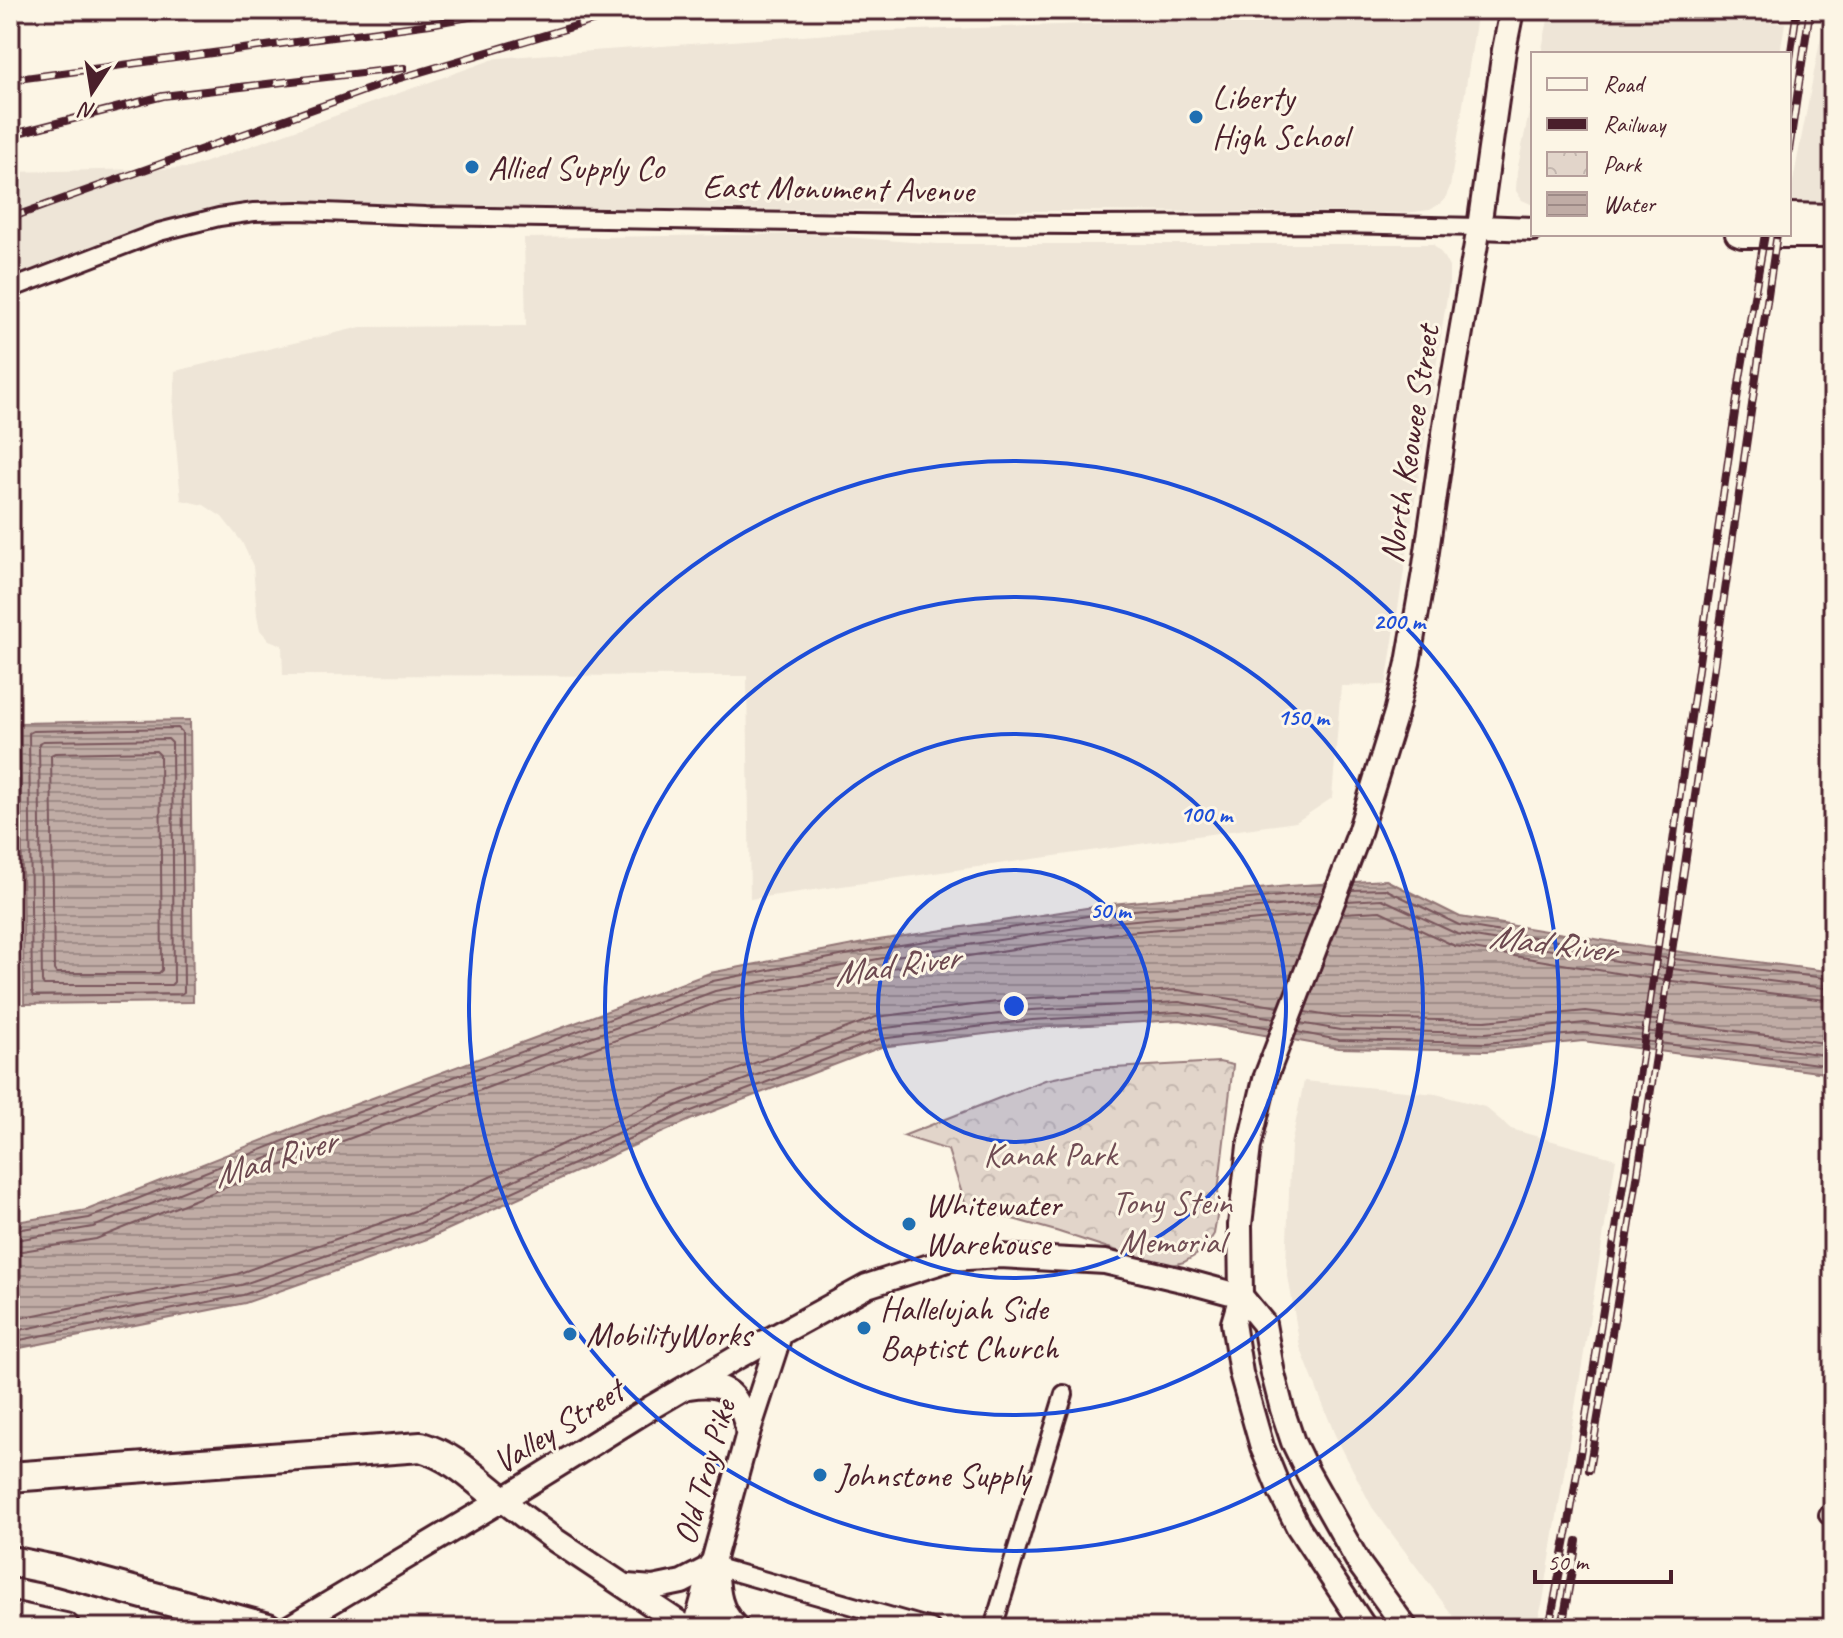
<svg xmlns="http://www.w3.org/2000/svg" width="1843" height="1638" viewBox="0 0 1843 1638" font-family="Caveat,sans-serif">
<style>
.built{fill:#eee5d7}
.park{fill:url(#park-crowns);stroke:#967a7a;stroke-width:2}
.water{fill:url(#water-rules);stroke:#917474;stroke-width:2}
.lines{fill:none;stroke-linecap:round;stroke-linejoin:round}
.shore{stroke:#79575c;stroke-width:2}
.street-casing{stroke:#4a1f2b;stroke-width:22}
.secondary-casing{stroke:#4a1f2b;stroke-width:28}
.highway-casing{stroke:#4a1f2b;stroke-width:34}
.street{stroke:#fcf5e5;stroke-width:16}
.secondary{stroke:#fcf5e5;stroke-width:22}
.highway{stroke:#fcf5e5;stroke-width:28}
.rail-casing{stroke:#4a1f2b;stroke-width:8}
.rail{stroke:#fcf5e5;stroke-width:5;stroke-dasharray:15;stroke-linecap:butt}
.ring{fill:none;stroke:#1d4ed8;stroke-width:4}
.poi-dot{fill:#1f6fb2;stroke:#fcf5e5;stroke-width:3}
.labels{text-anchor:middle;dominant-baseline:central;stroke-width:6;stroke-linejoin:round;paint-order:stroke}
.poi-label{font-size:34px;fill:#4a1f2b;stroke:#fcf5e5;text-anchor:start}
.street-label{font-size:34px;fill:#4a1f2b;stroke:#fcf5e5}
.park-label{font-size:34px;fill:#704c53;stroke:#fcf5e5}
.water-label{font-size:36px;font-style:italic;fill:#6d4950;stroke:#fcf5e5}
.centre{fill:#1d4ed8;stroke:#fcf5e5;stroke-width:4}
.ring-label{font-size:24px;text-anchor:middle;font-weight:bold;fill:#1d4ed8;stroke:#fcf5e5;stroke-width:6;stroke-linejoin:round;paint-order:stroke}
</style>
<defs>
<pattern id="park-crowns" width="20" height="18" patternUnits="userSpaceOnUse" patternTransform="scale(2)"><rect width="20" height="18" fill="#e2d5ca"/><path d="M2 6a3 3 0 1 1 6 0M12 15a3 3 0 1 1 6 0" fill="none" stroke="#c3b6ae"/></pattern>
<pattern id="water-rules" width="6" height="5" patternUnits="userSpaceOnUse" patternTransform="scale(2)"><rect width="6" height="5" fill="#c0aca5"/><path d="M0 2.5h6" fill="none" stroke="#9e8b87"/></pattern>
</defs>
<rect width="100%" height="100%" fill="#fcf5e5"/>
<filter id="ink" filterUnits="userSpaceOnUse"><feTurbulence type="fractalNoise" baseFrequency=".0125" numOctaves="2"/><feDisplacementMap in="SourceGraphic" scale="16" xChannelSelector="R" yChannelSelector="G"/><feConvolveMatrix kernelMatrix="1 2 1 2 8 2 1 2 1" color-interpolation-filters="sRGB"/></filter>
<g filter="url(#ink)">
<!-- built -->
<g class="built">
<path d="M 1233,10 L 1478,10 L 1450,187 L 1444,201 L 1430,210 L 1406,213 L 672,209 L 349,203 L 230,206 L 10,299 L 10,172 L 189,168 L 497,58 L 858,32 L 1233,19 Z"/>
<path d="M 1550,10 L 1772,10 L 1770,23 L 1785,23 L 1780,54 L 1541,54 Z"/>
<path d="M 1826,10 L 1833,10 L 1833,203 L 1789,202 Z"/>
<path d="M 1533,93 L 1533,205 L 1522,200 L 1516,191 L 1517,171 Z"/>
<path d="M 806,234 L 938,244 L 1433,244 L 1442,254 L 1449,267 L 1449,284 L 1386,685 L 1341,686 L 1332,798 L 1296,822 L 750,899 L 747,676 L 283,675 L 282,645 L 269,640 L 260,630 L 257,615 L 253,566 L 242,542 L 222,517 L 204,505 L 181,500 L 173,412 L 175,371 L 361,327 L 526,326 L 524,238 Z"/>
<path d="M 1304,1081 L 1436,1094 L 1485,1107 L 1511,1129 L 1616,1159 L 1543,1601 L 1535,1628 L 1462,1628 L 1372,1507 L 1335,1435 L 1300,1347 L 1286,1264 L 1291,1145 Z"/>
</g>
<!-- park -->
<path class="park" d="M 1219,1062 L 1233,1065 L 1218,1192 L 1219,1205 L 1214,1234 L 1207,1245 L 1196,1255 L 1184,1262 L 1169,1266 L 1142,1259 L 1056,1231 L 966,1206 L 948,1150 L 903,1136 L 1045,1080 L 1097,1069 Z"/>
<!-- water -->
<g class="water">
<path d="M 190,720 L 193,1002 L 24,1004 L 20,723 Z"/>
<path d="M 1386,880 L 1460,917 L 1644,947 L 1833,972 L 1833,1074 L 1583,1041 L 1487,1051 L 1338,1048 L 1180,1020 L 1033,1028 L 881,1047 L 690,1120 L 427,1239 L 245,1303 L 10,1350 L 10,1223 L 87,1210 L 321,1117 L 710,973 L 879,940 L 1112,904 L 1288,886 Z"/>
</g>
<g class="lines">
<!-- shore -->
<g class="shore">
<path d="M 178,728 L 182,732 L 184,992 L 181,994 L 34,996 L 32,992 L 29,733 L 33,731 Z"/>
<path d="M 168,739 L 172,743 L 174,982 L 171,985 L 44,985 L 42,982 L 39,743 L 43,741 Z"/>
<path d="M 156,751 L 160,755 L 162,970 L 159,973 L 56,973 L 54,970 L 51,755 L 55,753 Z"/>
<path d="M 1351,890 L 1385,889 L 1459,925 L 1643,955 L 1833,979"/>
<path d="M 1347,901 L 1382,899 L 1457,934 L 1641,965 L 1833,989"/>
<path d="M 1343,913 L 1380,911 L 1455,946 L 1640,977 L 1833,1001"/>
<path d="M 1305,1012 L 1341,1018 L 1485,1021 L 1586,1011 L 1833,1044"/>
<path d="M 1300,1023 L 1340,1030 L 1486,1033 L 1585,1023 L 1833,1056"/>
<path d="M 1297,1032 L 1339,1040 L 1486,1043 L 1584,1033 L 1833,1066"/>
<path d="M 10,1231 L 89,1218 L 324,1125 L 713,981 L 881,948 L 1113,912 L 1323,892"/>
<path d="M 10,1241 L 93,1227 L 328,1134 L 715,991 L 883,958 L 1115,922 L 1319,902"/>
<path d="M 10,1253 L 96,1239 L 332,1145 L 719,1002 L 885,969 L 1116,933 L 1314,915"/>
<path d="M 10,1320 L 237,1274 L 415,1211 L 678,1092 L 876,1017 L 1030,998 L 1178,990 L 1279,1007"/>
<path d="M 10,1332 L 241,1285 L 420,1223 L 683,1103 L 878,1029 L 1031,1010 L 1179,1002 L 1274,1018"/>
<path d="M 10,1342 L 243,1295 L 424,1232 L 686,1113 L 880,1039 L 1032,1020 L 1179,1012 L 1271,1028"/>
</g>
<!-- street casing -->
<g class="street-casing">
<g id="street">
<path d="M 10,289 L 159,232 L 219,217 L 254,212 L 298,211 L 426,216 L 916,224 L 1076,225 L 1338,224 L 1479,227"/>
<path d="M 1828,1515 L 1833,1516"/>
<path d="M 713,1566 L 931,1628"/>
<path d="M 993,1628 L 1064,1394"/>
</g>
</g>
<!-- secondary casing -->
<g class="secondary-casing">
<g id="secondary">
<path d="M 1789,215 L 1833,216"/>
<path d="M 1479,227 L 1533,229"/>
<path d="M 1737,234 L 1742,236 L 1833,236"/>
<path d="M 1241,1296 L 1264,1324 L 1273,1374 L 1282,1409 L 1293,1442 L 1308,1473 L 1360,1565 L 1406,1628"/>
<path d="M 689,1387 C 730,1380 740,1397 748,1433"/>
<path d="M 502,1500 L 555,1540 L 687,1628"/>
<path d="M 627,1586 L 653,1588 L 682,1582 L 713,1566"/>
<path d="M 288,1628 L 502,1500 L 652,1407 L 734,1359 L 867,1286 L 951,1259 L 1000,1256 L 1105,1262 L 1182,1280 L 1241,1296"/>
<path d="M 695,1628 L 748,1433 L 780,1335"/>
<path d="M 1365,1628 L 1298,1527 L 1280,1491 L 1262,1447 L 1241,1373 L 1233,1323 L 1241,1296 L 1240,1225 L 1249,1146 L 1265,1079 L 1357,839 L 1396,713 L 1408,663 L 1424,572 L 1446,419 L 1479,227 L 1504,50 L 1512,10"/>
</g>
</g>
<!-- highway casing -->
<g class="highway-casing">
<g id="highway">
<path d="M 10,1477 L 421,1447 C 454,1457 475,1479 502,1500"/>
<path d="M 10,1561 L 59,1571 L 268,1628"/>
<path d="M 713,1566 C 715,1589 715,1610 733,1628"/>
<path d="M 10,1616 L 65,1628"/>
</g>
</g>
<!-- street -->
<use href="#street" class="street"/>
<!-- secondary -->
<use href="#secondary" class="secondary"/>
<!-- highway -->
<use href="#highway" class="highway"/>
<!-- rail casing -->
<g class="rail-casing">
<g id="rail">
<path d="M 1789,65 L 1797,10"/>
<path d="M 10,80 L 430,24 L 507,10"/>
<path d="M 10,135 L 163,96 L 404,68"/>
<path d="M 1789,150 L 1810,10"/>
<path d="M 10,218 L 397,79 L 629,10"/>
<path d="M 1589,1470 C 1660,1059 1716,646 1777,234"/>
<path d="M 1549,1628 L 1568,1529 L 1627,1160 L 1740,378 L 1765,234"/>
<path d="M 1562,1628 L 1577,1541"/>
</g>
</g>
<!-- rail -->
<use href="#rail" class="rail"/>
</g>
</g>
<!-- distance rings -->
<circle cx="1014" cy="1006" r="136" fill="#1d4ed8" fill-opacity=".12"/>
<g class="ring">
<circle cx="1014" cy="1006" r="136"/>
<circle cx="1014" cy="1006" r="272"/>
<circle cx="1014" cy="1006" r="409"/>
<circle cx="1014" cy="1006" r="545"/>
</g>
<!-- markers -->
<g class="poi-dot">
<circle cx="1196" cy="117" r="8"/>
<circle cx="472" cy="167" r="8"/>
<circle cx="909" cy="1224" r="8"/>
<circle cx="864" cy="1328" r="8"/>
<circle cx="570" cy="1334" r="8"/>
<circle cx="820" cy="1475" r="8"/>
</g>
<g class="labels">
<!-- poi labels -->
<g class="poi-label">
<text x="1212" y="97">Liberty<tspan x="1212" dy="39">High School</tspan></text>
<text x="488" y="167">Allied Supply Co</text>
<text x="925" y="1204">Whitewater<tspan x="925" dy="39">Warehouse</tspan></text>
<text x="880" y="1308">Hallelujah Side<tspan x="880" dy="39">Baptist Church</tspan></text>
<text x="586" y="1334">MobilityWorks</text>
<text x="836" y="1475">Johnstone Supply</text>
</g>
<!-- street labels -->
<g class="street-label">
<text transform="translate(838 188) rotate(1)">East Monument Avenue</text>
<text transform="translate(1409 444) rotate(-81)">North Keowee Street</text>
<text transform="translate(558 1426) rotate(-32)">Valley Street</text>
<text transform="translate(704 1472) rotate(-74)">Old Troy Pike</text>
</g>
<!-- park labels -->
<g class="park-label">
<text x="1050" y="1154">Kanak Park</text>
<text x="1172" y="1202">Tony Stein<tspan x="1172" dy="39">Memorial</tspan></text>
</g>
<!-- water labels -->
<g class="water-label">
<text transform="translate(1552 943) rotate(7)">Mad River</text>
<text transform="translate(896 965) rotate(-8)">Mad River</text>
<text transform="translate(274 1158) rotate(-17)">Mad River</text>
</g>
</g>
<circle cx="1014" cy="1006" r="12" class="centre"/>
<g class="ring-label">
<text x="1399" y="629">200 m</text>
<text x="1303" y="725">150 m</text>
<text x="1206" y="822">100 m</text>
<text x="1110" y="918">50 m</text>
</g>
<!-- margin -->
<rect width="1843" height="1638" fill="none" stroke="#fcf5e5" stroke-width="40"/>
<rect x="20" y="20" width="1803" height="1598" fill="none" stroke="#4a1f2b" stroke-width="3" filter="url(#ink)"/>
<!-- legend -->
<rect x="1531" y="52" width="260" height="184" fill="#fcf5e5" stroke="#b59f9b" stroke-width="2"/>
<rect x="1547" y="78" width="40" height="12" fill="#fcf5e5" stroke="#b59f9b" stroke-width="2"/>
<text x="1603" y="92" font-size="24" fill="#4a1f2b">Road</text>
<rect x="1547" y="118" width="40" height="12" fill="#4a1f2b" stroke="#b59f9b" stroke-width="2"/>
<text x="1603" y="132" font-size="24" fill="#4a1f2b">Railway</text>
<rect x="1547" y="152" width="40" height="24" fill="url(#park-crowns)" stroke="#b59f9b" stroke-width="2"/>
<text x="1603" y="172" font-size="24" fill="#4a1f2b">Park</text>
<rect x="1547" y="192" width="40" height="24" fill="url(#water-rules)" stroke="#b59f9b" stroke-width="2"/>
<text x="1603" y="212" font-size="24" fill="#4a1f2b">Water</text>
<!-- north arrow -->
<g transform="translate(92 92) rotate(192)" stroke="#fcf5e5" stroke-width="6" paint-order="stroke">
<path d="M0-6L14 30L0 20L-14 30Z" fill="#4a1f2b"/>
<text y="-12" font-size="22" font-weight="bold" text-anchor="middle" fill="#4a1f2b">N</text>
</g>
<!-- scale -->
<path d="M1535 1570v12h136v-12" fill="none" stroke="#4a1f2b" stroke-width="4"/>
<text x="1547" y="1570" font-size="24" fill="#4a1f2b" stroke="#fcf5e5" stroke-width="6" paint-order="stroke">50 m</text>
</svg>
